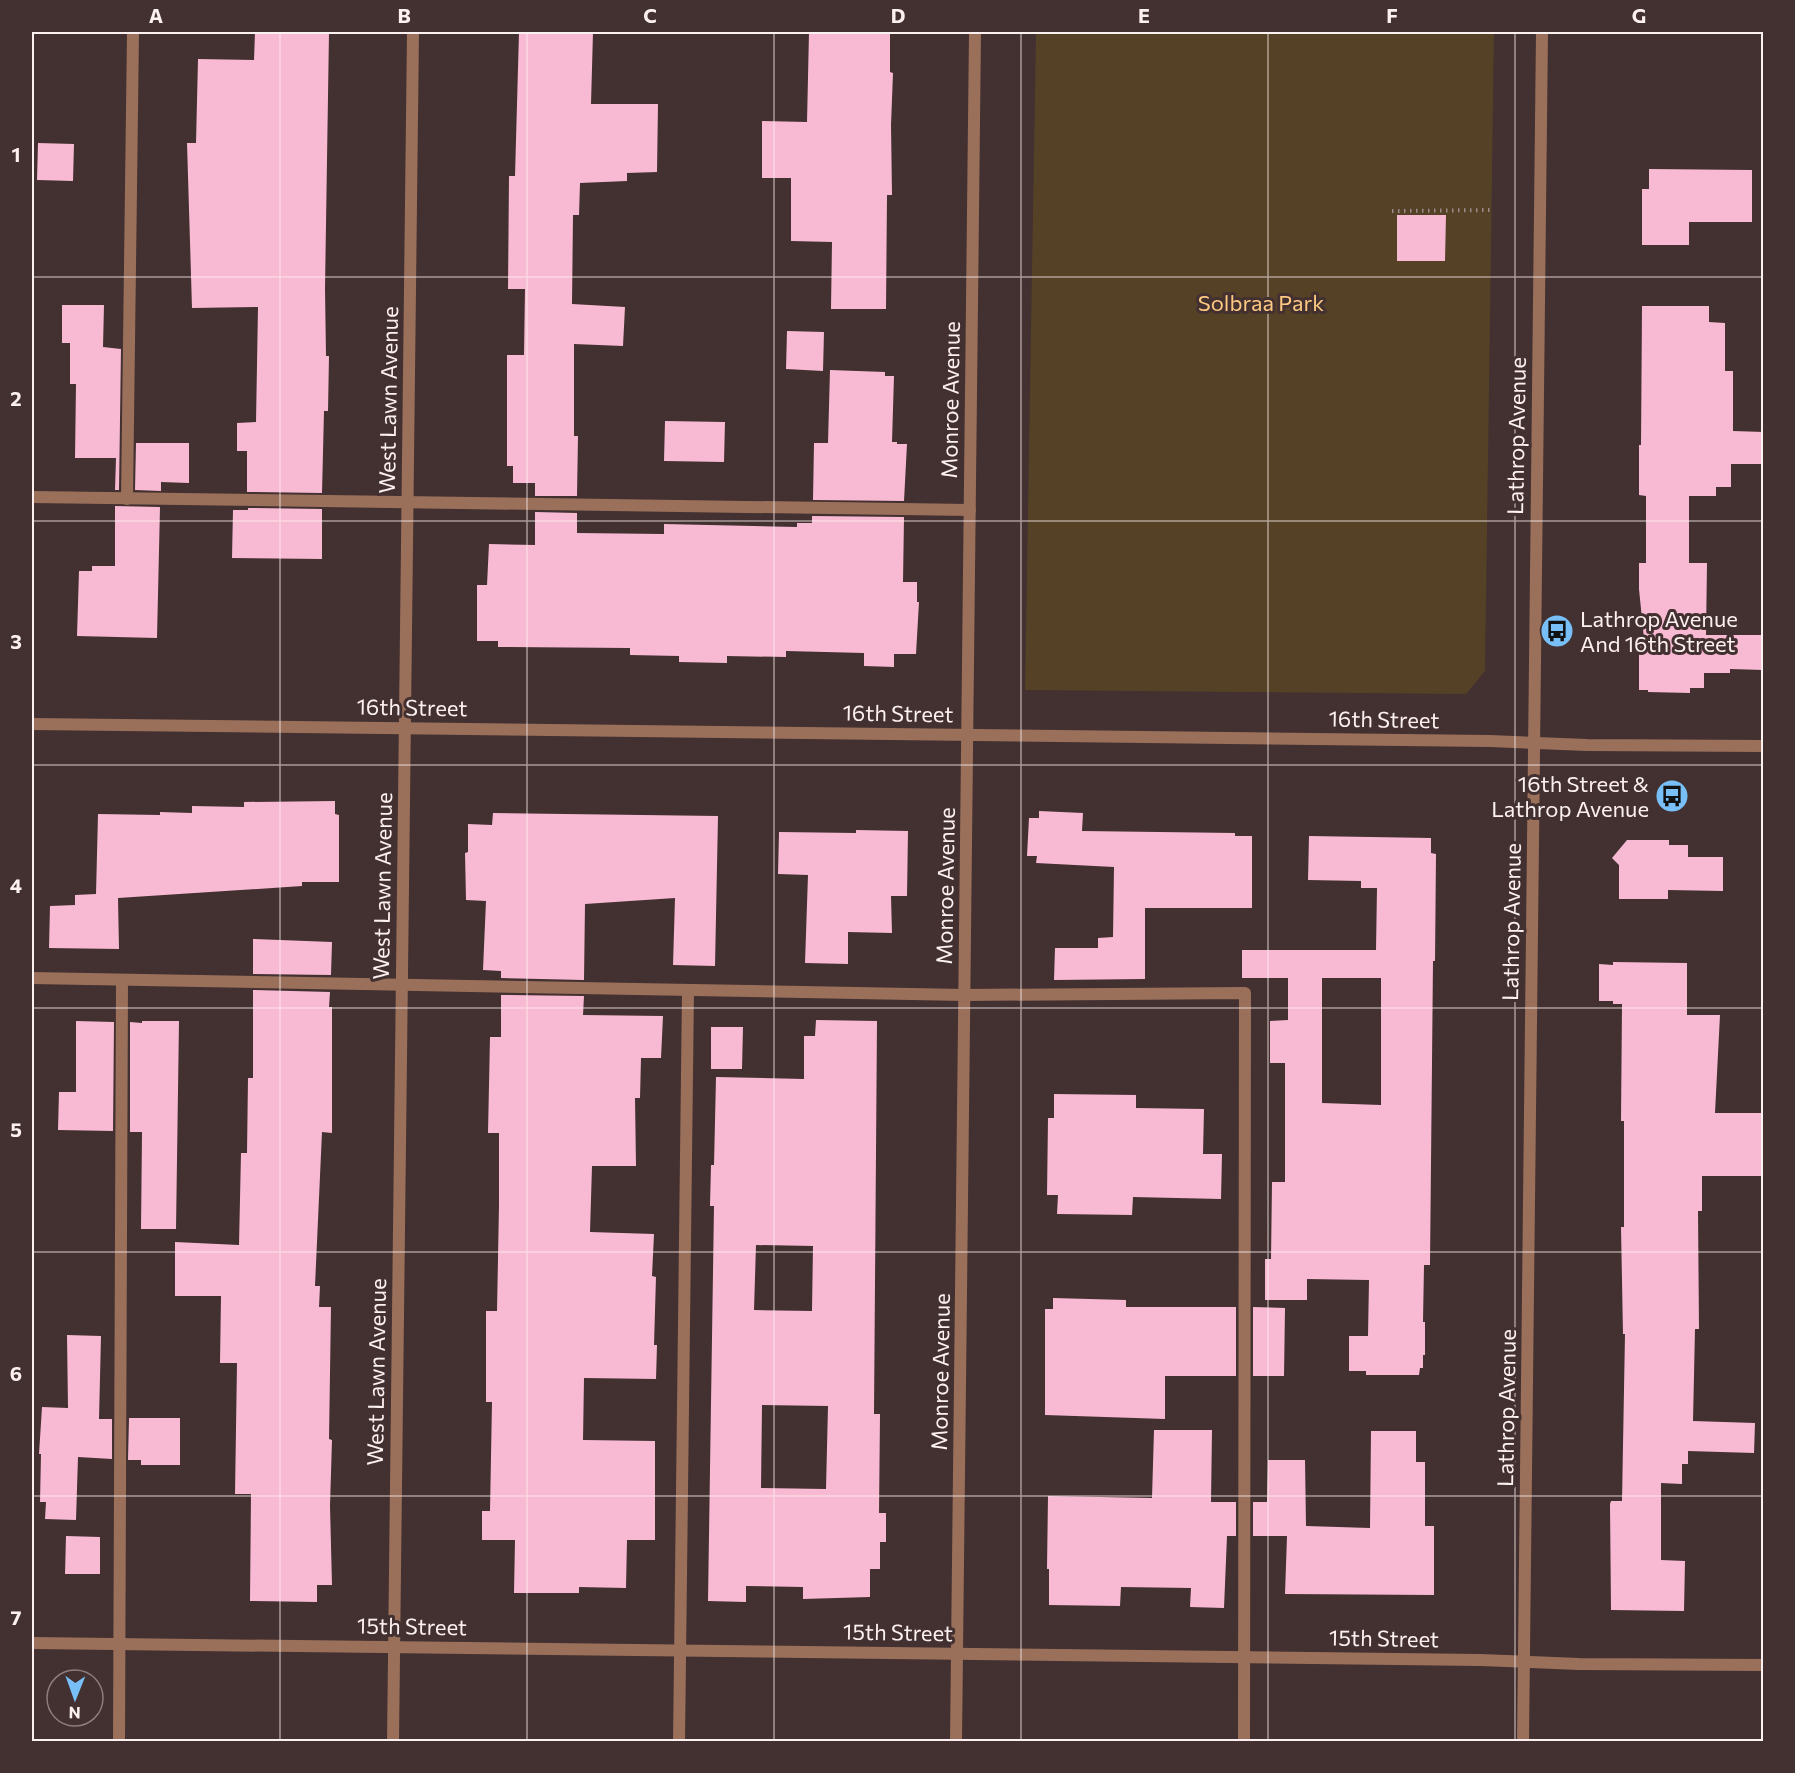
<svg xmlns="http://www.w3.org/2000/svg" width="1795" height="1773" viewBox="0 0 1795 1773" font-family="Commissioner,sans-serif">
<style>
.green{fill:#554126}
.building{fill:#f8bad3;fill-rule:evenodd}
.lines{fill:none;stroke-linecap:round;stroke-linejoin:round}
.path{stroke:#9a8a8a;stroke-width:4;stroke-dasharray:1.5 4.5;stroke-linecap:butt}
.service{stroke:#9a705b;stroke-width:12}
.minor{stroke:#9a705b;stroke-width:12}
.tertiary{stroke:#9a705b;stroke-width:12}
.grid{fill:none;stroke:#fdf0f0;stroke-width:1.5;stroke-opacity:0.55}
.labels{text-anchor:middle;dominant-baseline:central;stroke-width:6;stroke-linejoin:round;paint-order:stroke}
.park-label{font-size:22px;fill:#feca81;stroke:#433030}
.street-label{font-size:22px;fill:#fdf0f0;stroke:#433030}
.poi-label{font-size:22px;fill:#fdf0f0;stroke:#433030;text-anchor:start}
.neatline{fill:none;stroke:#fdf0f0;stroke-width:2}
.grid-label{font-size:20px;text-anchor:middle;font-weight:bold;fill:#fdf0f0}
</style>
<rect width="100%" height="100%" fill="#433030"/>
<!-- green -->
<path class="green" d="M 1036,32 L 1494,32 L 1485,671 L 1466,694 L 1025,690 Z"/>
<!-- building -->
<g class="building">
<path d="M 255,32 L 329,32 L 325,289 L 326,356 L 329,356 L 328,411 L 324,411 L 322,493 L 247,492 L 247,451 L 237,451 L 237,423 L 256,422 L 258,307 L 192,308 L 187,143 L 196,143 L 198,59 L 254,60 Z"/>
<path d="M 519,32 L 593,32 L 591,104 L 658,104 L 657,172 L 627,173 L 627,181 L 580,183 L 579,215 L 573,215 L 572,304 L 625,307 L 623,346 L 574,344 L 574,436 L 578,436 L 577,496 L 535,496 L 535,483 L 513,483 L 513,466 L 507,466 L 507,355 L 524,355 L 525,289 L 508,289 L 509,176 L 515,176 Z"/>
<path d="M 809,32 L 890,32 L 890,72 L 893,73 L 891,125 L 892,195 L 887,195 L 886,309 L 831,309 L 832,242 L 791,241 L 791,178 L 762,178 L 762,121 L 807,122 Z"/>
<path d="M 38,143 L 74,144 L 73,181 L 37,180 Z"/>
<path d="M 1649,169 L 1752,170 L 1752,222 L 1689,222 L 1689,245 L 1642,245 L 1642,189 L 1649,189 Z"/>
<path d="M 1397,215 L 1446,215 L 1445,261 L 1397,261 Z"/>
<path d="M 62,305 L 104,305 L 103,347 L 121,349 L 119,490 L 115,490 L 116,458 L 75,458 L 76,384 L 70,384 L 70,343 L 62,343 Z"/>
<path d="M 1642,306 L 1709,306 L 1709,322 L 1725,323 L 1725,371 L 1733,371 L 1733,431 L 1764,432 L 1764,464 L 1731,464 L 1731,487 L 1716,487 L 1716,496 L 1689,496 L 1689,563 L 1707,563 L 1706,635 L 1764,635 L 1764,670 L 1730,669 L 1730,673 L 1704,673 L 1704,688 L 1690,688 L 1690,693 L 1648,692 L 1648,690 L 1639,690 L 1639,639 L 1644,639 L 1639,589 L 1639,563 L 1646,563 L 1646,496 L 1639,495 L 1639,445 L 1641,445 Z"/>
<path d="M 787,331 L 824,332 L 823,371 L 786,369 Z"/>
<path d="M 830,370 L 885,372 L 885,376 L 894,376 L 892,442 L 897,442 L 897,444 L 907,444 L 904,501 L 813,500 L 814,443 L 828,443 Z"/>
<path d="M 665,421 L 725,422 L 724,462 L 664,461 Z"/>
<path d="M 136,443 L 189,443 L 189,483 L 161,482 L 161,491 L 135,490 Z"/>
<path d="M 115,506 L 160,507 L 157,638 L 77,636 L 79,571 L 92,571 L 92,566 L 115,566 Z"/>
<path d="M 248,508 L 322,509 L 322,559 L 232,558 L 233,510 L 248,510 Z"/>
<path d="M 535,512 L 577,513 L 577,533 L 664,534 L 664,524 L 797,527 L 797,523 L 812,523 L 812,516 L 904,517 L 903,582 L 917,582 L 917,602 L 919,602 L 916,654 L 894,654 L 894,667 L 864,666 L 864,653 L 786,651 L 786,657 L 727,656 L 727,663 L 679,662 L 679,656 L 630,655 L 630,648 L 498,647 L 498,641 L 477,641 L 477,585 L 487,585 L 489,544 L 535,545 Z"/>
<path d="M 335,801 L 335,814 L 339,815 L 339,882 L 302,882 L 302,886 L 118,898 L 119,949 L 49,948 L 50,906 L 75,905 L 75,895 L 96,894 L 98,814 L 160,815 L 160,812 L 192,813 L 192,806 L 244,807 L 244,802 Z"/>
<path d="M 1039,811 L 1083,813 L 1082,831 L 1235,833 L 1235,836 L 1252,836 L 1252,908 L 1145,908 L 1145,979 L 1054,980 L 1055,948 L 1098,948 L 1098,938 L 1113,937 L 1114,867 L 1036,863 L 1037,856 L 1027,856 L 1029,818 L 1039,818 Z"/>
<path d="M 493,813 L 718,816 L 715,966 L 673,965 L 675,898 L 585,904 L 584,980 L 501,978 L 501,971 L 483,970 L 486,901 L 466,900 L 465,853 L 468,852 L 468,824 L 492,825 Z"/>
<path d="M 856,830 L 908,831 L 907,896 L 891,896 L 892,933 L 848,932 L 848,964 L 805,963 L 808,875 L 778,874 L 779,832 L 856,833 Z"/>
<path d="M 1309,836 L 1431,838 L 1431,853 L 1436,854 L 1435,961 L 1433,961 L 1430,1265 L 1424,1265 L 1423,1322 L 1425,1322 L 1425,1355 L 1423,1355 L 1423,1368 L 1420,1368 L 1419,1375 L 1366,1375 L 1366,1371 L 1349,1371 L 1349,1336 L 1368,1336 L 1369,1280 L 1307,1279 L 1307,1300 L 1265,1300 L 1265,1259 L 1271,1259 L 1272,1182 L 1285,1182 L 1285,1063 L 1270,1063 L 1270,1021 L 1288,1020 L 1288,978 L 1242,978 L 1242,950 L 1376,950 L 1377,888 L 1361,888 L 1361,881 L 1308,880 ZM 1322,978 L 1381,978 L 1381,1105 L 1322,1103 Z"/>
<path d="M 1627,840 L 1669,840 L 1669,845 L 1688,845 L 1688,857 L 1723,857 L 1723,891 L 1668,890 L 1668,899 L 1619,899 L 1619,865 L 1612,858 Z"/>
<path d="M 253,939 L 332,942 L 331,975 L 253,974 Z"/>
<path d="M 1613,962 L 1687,963 L 1687,1015 L 1720,1015 L 1715,1113 L 1764,1113 L 1764,1176 L 1702,1176 L 1702,1211 L 1698,1211 L 1699,1329 L 1695,1329 L 1693,1421 L 1755,1423 L 1754,1453 L 1688,1451 L 1688,1464 L 1682,1464 L 1682,1484 L 1661,1483 L 1661,1560 L 1685,1561 L 1684,1611 L 1611,1610 L 1610,1504 L 1611,1501 L 1622,1501 L 1625,1334 L 1623,1334 L 1621,1227 L 1624,1227 L 1624,1121 L 1621,1121 L 1622,1004 L 1613,1004 L 1613,1001 L 1599,1001 L 1599,964 L 1613,965 Z"/>
<path d="M 253,990 L 330,992 L 329,1007 L 332,1007 L 332,1133 L 322,1132 L 315,1286 L 320,1286 L 319,1307 L 331,1307 L 329,1439 L 332,1440 L 330,1506 L 332,1585 L 317,1585 L 317,1602 L 250,1601 L 251,1494 L 235,1494 L 237,1363 L 220,1363 L 221,1296 L 175,1296 L 175,1242 L 239,1245 L 241,1153 L 247,1153 L 248,1078 L 253,1078 Z"/>
<path d="M 501,995 L 584,996 L 583,1015 L 663,1016 L 661,1058 L 641,1058 L 640,1098 L 635,1098 L 636,1166 L 592,1166 L 590,1232 L 654,1234 L 652,1276 L 656,1277 L 654,1345 L 657,1345 L 656,1379 L 584,1378 L 583,1440 L 655,1441 L 655,1540 L 627,1540 L 626,1588 L 579,1587 L 579,1593 L 514,1593 L 515,1540 L 482,1540 L 482,1511 L 490,1511 L 492,1402 L 486,1402 L 486,1311 L 497,1311 L 499,1205 L 499,1133 L 488,1133 L 490,1037 L 501,1037 Z"/>
<path d="M 816,1020 L 877,1021 L 874,1414 L 880,1414 L 879,1513 L 886,1513 L 886,1542 L 880,1542 L 880,1569 L 870,1569 L 870,1597 L 803,1599 L 803,1587 L 746,1586 L 746,1602 L 708,1601 L 714,1206 L 710,1206 L 711,1165 L 714,1165 L 716,1077 L 804,1079 L 804,1036 L 815,1036 ZM 756,1245 L 813,1246 L 812,1311 L 754,1310 ZM 762,1405 L 828,1406 L 826,1489 L 761,1488 Z"/>
<path d="M 76,1021 L 114,1022 L 113,1131 L 58,1130 L 59,1092 L 76,1092 Z"/>
<path d="M 142,1021 L 179,1021 L 176,1229 L 141,1229 L 142,1132 L 130,1132 L 130,1022 L 142,1023 Z"/>
<path d="M 711,1027 L 743,1027 L 742,1069 L 711,1069 Z"/>
<path d="M 1054,1094 L 1136,1095 L 1136,1108 L 1204,1109 L 1203,1154 L 1222,1154 L 1221,1199 L 1133,1197 L 1132,1215 L 1057,1214 L 1058,1195 L 1047,1195 L 1048,1118 L 1054,1118 Z"/>
<path d="M 1053,1298 L 1126,1300 L 1126,1307 L 1236,1307 L 1236,1376 L 1165,1376 L 1165,1419 L 1045,1415 L 1045,1309 L 1053,1309 Z"/>
<path d="M 1253,1307 L 1285,1308 L 1284,1376 L 1253,1376 Z"/>
<path d="M 67,1335 L 101,1336 L 99,1419 L 112,1419 L 112,1459 L 78,1457 L 76,1520 L 45,1519 L 46,1502 L 40,1502 L 41,1454 L 39,1454 L 42,1407 L 68,1408 Z"/>
<path d="M 129,1418 L 180,1418 L 180,1465 L 141,1465 L 141,1460 L 128,1460 Z"/>
<path d="M 1154,1430 L 1212,1430 L 1211,1502 L 1236,1502 L 1236,1536 L 1227,1536 L 1224,1608 L 1190,1607 L 1191,1588 L 1121,1587 L 1120,1606 L 1049,1605 L 1049,1569 L 1047,1569 L 1048,1496 L 1152,1498 Z"/>
<path d="M 1371,1431 L 1416,1431 L 1416,1462 L 1425,1462 L 1425,1526 L 1434,1526 L 1434,1595 L 1285,1594 L 1287,1536 L 1253,1536 L 1253,1502 L 1267,1502 L 1268,1460 L 1305,1460 L 1306,1526 L 1370,1528 Z"/>
<path d="M 66,1536 L 100,1537 L 100,1574 L 65,1574 Z"/>
</g>
<g class="lines">
<!-- path -->
<path class="path" d="M 1392,211 L 1494,210"/>
<!-- service -->
<g class="service">
<path d="M 32,497 L 970,510"/>
<path d="M 127,499 L 133,32"/>
<path d="M 32,978 L 965,995 L 1245,993 L 1244,1742"/>
<path d="M 119,1742 L 122,980"/>
<path d="M 679,1742 L 688,990"/>
</g>
<!-- minor -->
<g class="minor">
<path d="M 32,1643 L 1480,1660 L 1579,1664 L 1764,1665"/>
<path d="M 393,1742 L 413,32"/>
<path d="M 956,1742 L 975,32"/>
</g>
<!-- tertiary -->
<g class="tertiary">
<path d="M 32,724 L 1490,741 L 1587,745 L 1764,746"/>
<path d="M 1523,1742 L 1542,32"/>
</g>
</g>
<!-- grid -->
<path class="grid" d="M 280,32 L 280,1742M 527,32 L 527,1742M 774,32 L 774,1742M 1021,32 L 1021,1742M 1268,32 L 1268,1742M 1515,32 L 1515,1742M 32,277 L 1764,277M 32,521 L 1764,521M 32,765 L 1764,765M 32,1008 L 1764,1008M 32,1252 L 1764,1252M 32,1496 L 1764,1496"/>
<!-- icons -->
<defs>
<g id="bus-disc" transform="scale(1.725)"><circle r="9.5" fill="#78bff7" stroke="#433030"/><path d="M-5-6H5V4H4V6H2V4H-2V6H-4V4H-5ZM-3.5-4V0h7V-4ZM-3.5 1.2v1.5H-2V1.2ZM2 1.2v1.5H3.5V1.2Z" fill="#111"/></g>
</defs>
<g fill-rule="evenodd">
<use href="#bus-disc" x="1557" y="631"/>
<use href="#bus-disc" x="1672" y="796"/>
</g>
<g class="labels">
<!-- park labels -->
<g class="park-label">
<text x="1261" y="302">Solbraa Park</text>
</g>
<!-- street labels -->
<g class="street-label">
<text transform="translate(388 400) rotate(-89)">West Lawn Avenue</text>
<text transform="translate(950 400) rotate(-89)">Monroe Avenue</text>
<text transform="translate(1516 436) rotate(-89)">Lathrop Avenue</text>
<text transform="translate(412 707) rotate(1)">16th Street</text>
<text transform="translate(898 713) rotate(1)">16th Street</text>
<text transform="translate(1384 719) rotate(1)">16th Street</text>
<text transform="translate(382 886) rotate(-89)">West Lawn Avenue</text>
<text transform="translate(945 886) rotate(-89)">Monroe Avenue</text>
<text transform="translate(1511 922) rotate(-89)">Lathrop Avenue</text>
<text transform="translate(376 1372) rotate(-89)">West Lawn Avenue</text>
<text transform="translate(940 1372) rotate(-89)">Monroe Avenue</text>
<text transform="translate(1506 1408) rotate(-89)">Lathrop Avenue</text>
<text transform="translate(412 1626) rotate(1)">15th Street</text>
<text transform="translate(898 1632) rotate(1)">15th Street</text>
<text transform="translate(1384 1638) rotate(1)">15th Street</text>
</g>
<!-- poi labels -->
<g class="poi-label">
<text x="1580" y="618">Lathrop Avenue<tspan x="1580" dy="25">And 16th Street</tspan></text>
<text x="1649" y="783" text-anchor="end">16th Street &amp;<tspan x="1649" dy="25">Lathrop Avenue</tspan></text>
</g>
</g>
<!-- border -->
<rect width="1795" height="1773" fill="none" stroke="#433030" stroke-width="66"/>
<!-- north arrow -->
<g transform="translate(75 1698) rotate(181)"><circle r="28" fill="#433030" stroke="#8d7d7d" stroke-width="1.5"/>
<path d="M0-4.5L10 22L0 15L-10 22Z" fill="#78bff7"/>
<text y="-9" font-size="16" font-weight="bold" text-anchor="middle" fill="#fdf0f0">N</text>
</g>
<rect x="33" y="33" width="1729" height="1707" class="neatline"/>
<g class="grid-label">
<text x="156" y="23">A</text>
<text x="404" y="23">B</text>
<text x="650" y="23">C</text>
<text x="898" y="23">D</text>
<text x="1144" y="23">E</text>
<text x="1392" y="23">F</text>
<text x="1639" y="23">G</text>
<text x="16" y="162">1</text>
<text x="16" y="406">2</text>
<text x="16" y="649">3</text>
<text x="16" y="893">4</text>
<text x="16" y="1137">5</text>
<text x="16" y="1381">6</text>
<text x="16" y="1625">7</text>
</g>
</svg>
